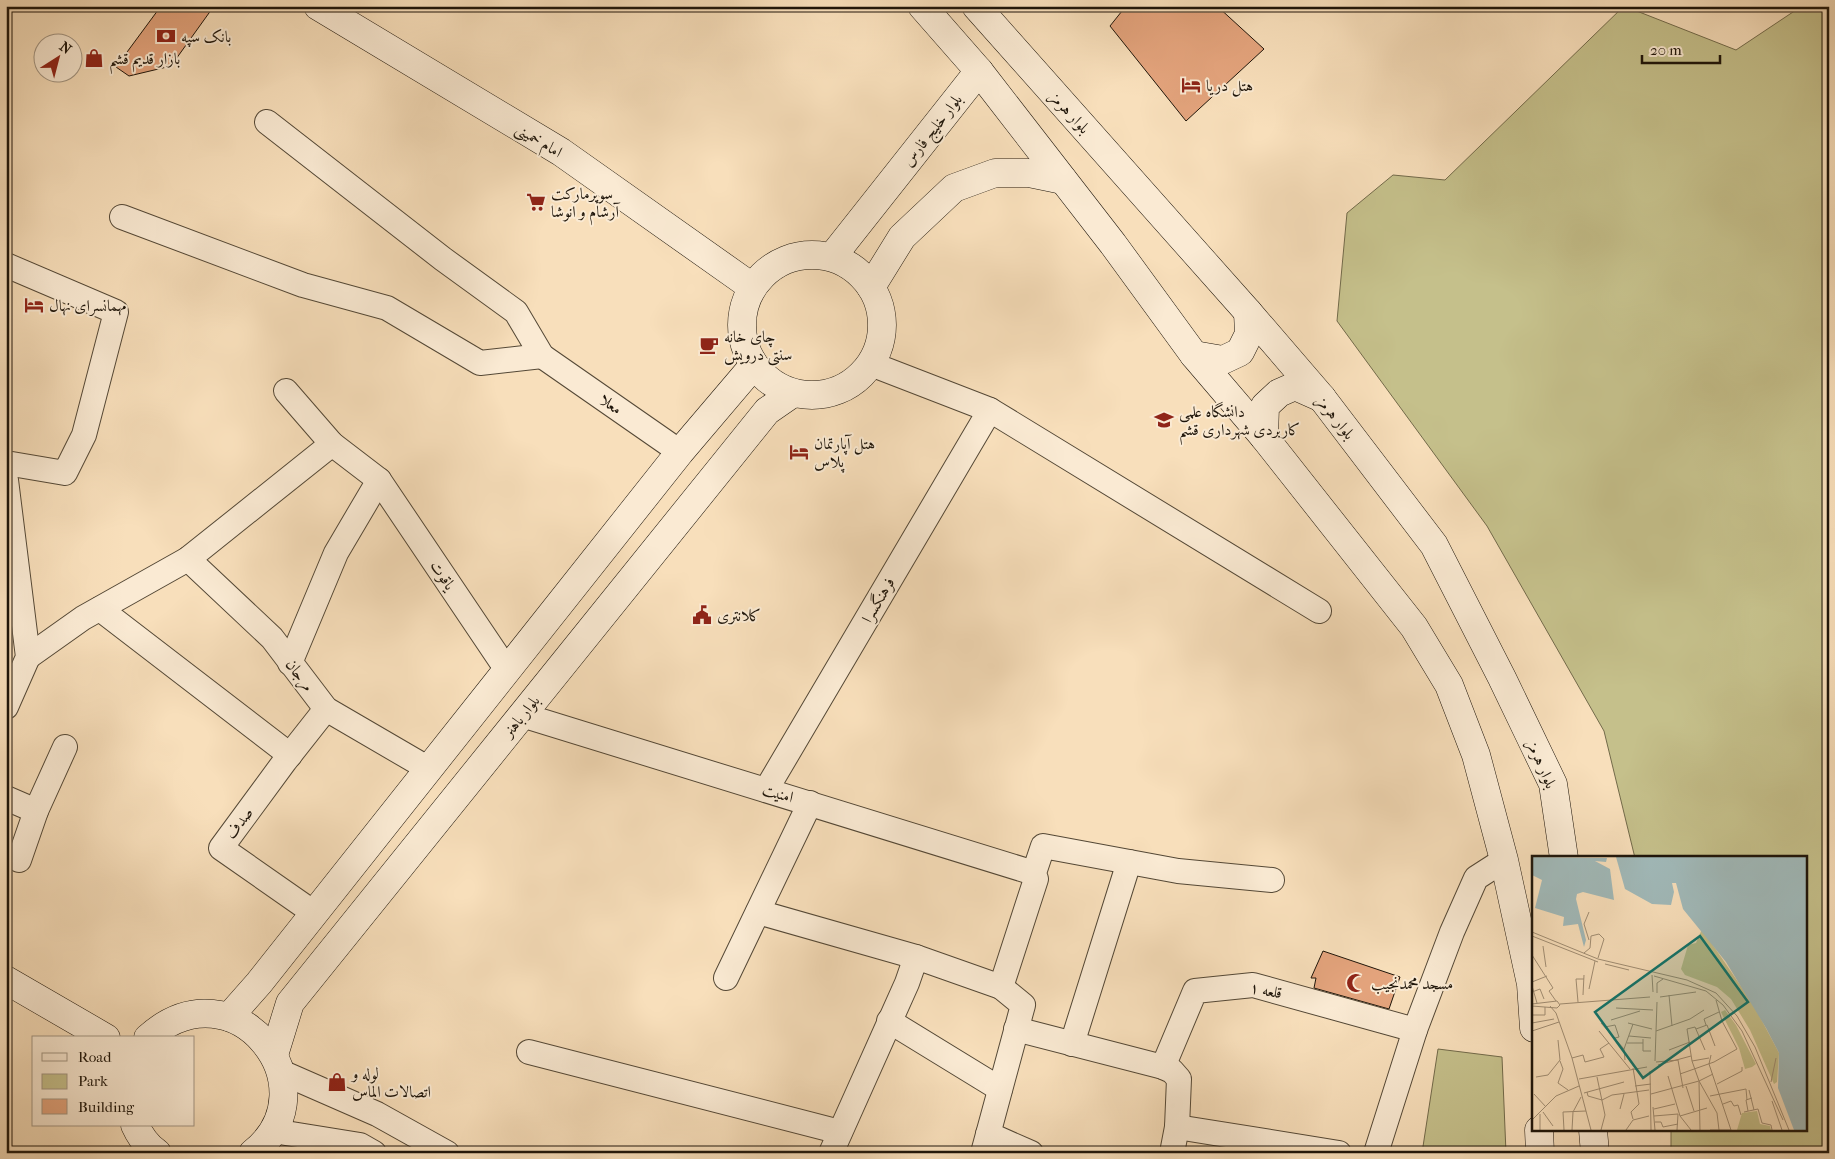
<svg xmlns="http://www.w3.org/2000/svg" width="1835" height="1159" viewBox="0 0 1835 1159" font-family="'IM FELL French Canon',Amiri,serif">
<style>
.green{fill:#c5c08b;stroke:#726a4a}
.building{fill:#e4a47d;stroke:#1e150a}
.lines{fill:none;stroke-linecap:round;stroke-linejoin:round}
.street-casing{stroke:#544836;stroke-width:26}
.secondary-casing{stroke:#1e150a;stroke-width:29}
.street{stroke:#faead3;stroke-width:24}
.secondary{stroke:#faead3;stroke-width:28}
.labels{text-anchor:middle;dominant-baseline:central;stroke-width:4;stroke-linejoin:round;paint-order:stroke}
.poi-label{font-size:16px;fill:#1e150a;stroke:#faead3;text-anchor:start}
.street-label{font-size:16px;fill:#1e150a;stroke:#faead3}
.inset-river{fill:none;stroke:#a1baba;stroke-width:2.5}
.inset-road{fill:none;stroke:#a18e74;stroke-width:1}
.view{fill:#0f766e;fill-opacity:0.15;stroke:#0f766e;stroke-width:2.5}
.inset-edge{fill:none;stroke:#1e150a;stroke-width:2.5}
</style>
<rect width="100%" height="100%" fill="#f8dfbb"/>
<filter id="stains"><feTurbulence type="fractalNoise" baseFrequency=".004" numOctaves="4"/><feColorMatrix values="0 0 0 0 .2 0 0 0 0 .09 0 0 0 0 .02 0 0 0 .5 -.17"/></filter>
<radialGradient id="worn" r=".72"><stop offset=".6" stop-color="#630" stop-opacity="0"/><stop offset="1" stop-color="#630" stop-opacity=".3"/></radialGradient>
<!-- green -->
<g class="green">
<path d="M 1624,6 L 1736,50 L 1802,6 L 1829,6 L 1829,1153 L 1671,1153 L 1671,1130 L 1806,1130 L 1806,858 L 1635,858 L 1604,731 L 1487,526 L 1337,321 L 1347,213 L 1393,175 L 1445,180 Z"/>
<path d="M 1438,1049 L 1502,1057 L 1506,1153 L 1422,1153 Z"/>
</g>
<!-- building -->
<g class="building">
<path d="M 161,6 L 214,6 L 171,66 L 129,76 L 116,67 Z"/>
<path d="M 1126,6 L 1217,6 L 1264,49 L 1186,121 L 1110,26 Z"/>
<path d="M 1323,951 L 1400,977 L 1389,1009 L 1314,988 L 1316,978 L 1311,978 Z"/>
</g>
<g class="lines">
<!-- street casing -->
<g class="street-casing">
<g id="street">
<path d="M 267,122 L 443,259 L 516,312 L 542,356 L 680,452"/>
<path d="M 122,217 L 303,285 L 387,308 L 480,363 L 542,356"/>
<path d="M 6,265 L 116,312 L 84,435 L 65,473 L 6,463"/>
<path d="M 871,364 L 990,410 L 1319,611"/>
<path d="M 286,391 L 332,444 L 379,480 L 507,670"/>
<path d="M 6,480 L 28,657 L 6,707"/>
<path d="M 188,559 L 272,638 L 326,709 L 429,769"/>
<path d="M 100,609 L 290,755"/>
<path d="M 28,657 L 83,618 L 188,559 L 332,444"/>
<path d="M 290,663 L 336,553 L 379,480"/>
<path d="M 522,715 L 1034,873"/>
<path d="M 766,790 L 990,410"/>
<path d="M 6,798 L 36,811"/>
<path d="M 19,860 L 36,811 L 65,747"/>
<path d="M 758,912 L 916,957"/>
<path d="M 314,913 L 221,848 L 285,761 L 326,709"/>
<path d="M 726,978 L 810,803"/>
<path d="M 1001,987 L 1036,879 L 1034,873 L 1043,846 L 1178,871 L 1272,880"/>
<path d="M 889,1021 L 1000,1089"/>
<path d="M 1016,1029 L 1163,1067 L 1172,1071 L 1179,1079 L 1177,1127 L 1172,1153"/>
<path d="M 1072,1044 L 1129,862"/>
<path d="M 529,1052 L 840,1132"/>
<path d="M 1163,1067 L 1195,991 L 1253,985 L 1415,1030"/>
<path d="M 281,1072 L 377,1114 L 447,1153"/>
<path d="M 1177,1127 L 1339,1153"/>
<path d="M 273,1131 L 360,1145 L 374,1153"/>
<path d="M 988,1134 L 1031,1153"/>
<path d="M 831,1153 L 907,983 L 916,957 L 1001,987 L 1023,1005 L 983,1153"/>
<path d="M 1376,1153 L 1415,1030 L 1452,932 L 1476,878 L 1504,860"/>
</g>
</g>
<!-- secondary casing -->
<g class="secondary-casing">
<g id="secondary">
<path d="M 318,6 L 561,152 L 752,287"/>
<path d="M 976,6 L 1248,312 L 1322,398 L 1434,545 L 1502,678 L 1553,784 L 1564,858"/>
<path d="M 979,71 L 1113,244 L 1194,355 L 1264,437 L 1414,627 L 1449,685 L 1476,755 L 1504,860 L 1531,984 L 1534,1028"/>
<circle cx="812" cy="325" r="70"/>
<path d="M 832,257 L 979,71 L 922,6"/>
<path d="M 871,287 L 902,237 L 954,188 L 995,173 L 1029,173 L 1063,180"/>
<path d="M 1194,355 L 1223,360 L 1240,352 L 1249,334 L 1248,312"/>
<path d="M 1264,437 L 1265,406 L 1279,393 L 1295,386 L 1322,398"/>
<path d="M 6,980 L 106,1038"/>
<path d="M 229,1017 L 259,983 L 680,452 L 754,365"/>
<path d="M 148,1038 C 235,960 335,1088 253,1153"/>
<path d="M 274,1055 L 290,1003 L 767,411 L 793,393"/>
<path d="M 135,1125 C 140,1136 147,1146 157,1153"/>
<path d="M 1539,1130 L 1540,1153"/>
<path d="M 1593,1130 L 1595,1153"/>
</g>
</g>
<!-- street -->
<use href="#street" class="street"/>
<!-- secondary -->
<use href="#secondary" class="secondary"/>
</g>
<!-- icons -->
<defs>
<g id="bank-bare" transform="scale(1.5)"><path d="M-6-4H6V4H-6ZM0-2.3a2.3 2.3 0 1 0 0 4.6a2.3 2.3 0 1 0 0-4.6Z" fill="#8f2418" stroke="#faead3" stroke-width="2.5" paint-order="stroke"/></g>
<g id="shop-bare" transform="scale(1.5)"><path d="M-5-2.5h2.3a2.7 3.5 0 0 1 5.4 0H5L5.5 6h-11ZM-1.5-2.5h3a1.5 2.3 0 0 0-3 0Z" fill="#8f2418" stroke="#faead3" stroke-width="2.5" paint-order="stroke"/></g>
<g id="hotel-bare" transform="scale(1.5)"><path d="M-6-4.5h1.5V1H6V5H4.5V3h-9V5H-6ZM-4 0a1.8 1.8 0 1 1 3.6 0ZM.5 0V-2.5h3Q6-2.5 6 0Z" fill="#8f2418" stroke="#faead3" stroke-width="2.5" paint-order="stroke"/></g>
<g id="supermarket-bare" transform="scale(1.5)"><path d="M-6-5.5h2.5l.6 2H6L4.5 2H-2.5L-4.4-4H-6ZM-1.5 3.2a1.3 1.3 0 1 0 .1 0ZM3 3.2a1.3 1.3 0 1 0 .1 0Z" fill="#8f2418" stroke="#faead3" stroke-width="2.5" paint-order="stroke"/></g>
<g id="cafe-bare" transform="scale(1.5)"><path d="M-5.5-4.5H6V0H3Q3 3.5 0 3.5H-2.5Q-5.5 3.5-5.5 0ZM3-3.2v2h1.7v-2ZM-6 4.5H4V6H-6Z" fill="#8f2418" stroke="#faead3" stroke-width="2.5" paint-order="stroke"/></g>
<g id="university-bare" transform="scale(1.5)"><path d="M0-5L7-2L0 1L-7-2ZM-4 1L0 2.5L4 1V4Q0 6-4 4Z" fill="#8f2418" stroke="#faead3" stroke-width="2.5" paint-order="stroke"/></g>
<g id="civic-bare" transform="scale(1.5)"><path d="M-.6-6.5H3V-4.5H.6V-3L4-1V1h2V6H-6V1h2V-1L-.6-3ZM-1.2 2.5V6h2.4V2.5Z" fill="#8f2418" stroke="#faead3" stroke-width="2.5" paint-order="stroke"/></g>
<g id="mosque-bare" transform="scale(1.5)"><path d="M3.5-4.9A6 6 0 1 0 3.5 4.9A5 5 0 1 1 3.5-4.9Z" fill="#8f2418" stroke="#faead3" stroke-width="2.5" paint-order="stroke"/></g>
</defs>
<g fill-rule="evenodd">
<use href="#bank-bare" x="166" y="36"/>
<use href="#shop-bare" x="94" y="58"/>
<use href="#hotel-bare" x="1191" y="85"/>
<use href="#supermarket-bare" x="536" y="202"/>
<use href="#hotel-bare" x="34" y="305"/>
<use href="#cafe-bare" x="709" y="345"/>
<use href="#university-bare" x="1164" y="420"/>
<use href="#hotel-bare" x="799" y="452"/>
<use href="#civic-bare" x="702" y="615"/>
<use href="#mosque-bare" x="1356" y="983"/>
<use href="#shop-bare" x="337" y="1082"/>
</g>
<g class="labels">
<!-- poi labels -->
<g class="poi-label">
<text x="181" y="36">بانک سپه</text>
<text x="109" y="58">بازار قدیم قشم</text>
<text x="1206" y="85">هتل دریا</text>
<text x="551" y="193">سوپرمارکت<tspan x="551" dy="18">آرشام و انوشا</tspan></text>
<text x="49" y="305">مهمانسرای نهال</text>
<text x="724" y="336">چای خانه<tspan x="724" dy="18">سنتی درویش</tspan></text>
<text x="1179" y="411">دانشگاه علمی<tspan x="1179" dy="18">کاربردی شهرداری قشم</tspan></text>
<text x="814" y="443">هتل آپارتمان<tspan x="814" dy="18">پلاس</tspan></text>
<text x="717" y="615">کلانتری</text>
<text x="1371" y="983">مسجد محمدنجیب</text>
<text x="352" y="1073">لوله و<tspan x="352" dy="18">اتصالات الماس</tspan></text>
</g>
<!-- street labels -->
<g class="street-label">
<text transform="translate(1070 112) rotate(48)">بلوار هرمز</text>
<text transform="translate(932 130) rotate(-52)">بلوار خلیج فارس</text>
<text transform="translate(539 140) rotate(31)">امام خمینی</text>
<text transform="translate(611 404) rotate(35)">معلا</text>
<text transform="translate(1336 417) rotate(52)">بلوار هرمز</text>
<text transform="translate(443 575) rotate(56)">یاقوت</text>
<text transform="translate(878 600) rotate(-60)">فرهنگسرا</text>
<text transform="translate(300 675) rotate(53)">مرجان</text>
<text transform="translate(521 716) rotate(-51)">بلوار باهنر</text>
<text transform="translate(1542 764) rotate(67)">بلوار هرمز</text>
<text transform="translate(778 793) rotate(16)">امنیت</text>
<text transform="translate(239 823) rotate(-54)">صدف</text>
<text transform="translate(1266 990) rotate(11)">قلعه ۱</text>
</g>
</g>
<!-- overview -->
<g transform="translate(1532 856)">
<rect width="275" height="275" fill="#f8dfbb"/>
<path d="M 170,73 L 221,148 L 247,197 L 245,226 L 242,228 L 218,174 L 199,143 L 185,131 L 153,119 L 149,113 L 156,89 L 164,87 ZM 193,154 L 204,169 L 224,208 L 220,211 L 213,213 L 207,192 L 189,156 ZM 225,255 L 228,268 L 238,270 L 239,274 L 205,274 L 210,257 Z" fill="#c5c08b"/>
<path d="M 0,1 L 75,2 L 74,6 L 63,5 L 78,13 L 82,44 L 51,36 L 45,38 L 44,43 L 54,84 L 52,91 L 46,68 L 31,70 L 32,61 L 3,52 L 10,24 L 0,19 ZM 84,1 L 275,1 L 275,274 L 262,274 L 246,232 L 247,197 L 234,172 L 194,106 L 151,53 L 144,27 L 140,27 L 142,36 L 139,49 L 120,48 L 93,33 Z" fill="#a1baba"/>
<path class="inset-river" d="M 133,1 L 275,126M 241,1 L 275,16"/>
<path class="inset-road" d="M 0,76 L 66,103 L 155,124 L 184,137 L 205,160 L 223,191 L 257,274M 0,80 L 66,106M 57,84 L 52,68 L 57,56M 11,90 L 14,111M 52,97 L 58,92 L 59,80 L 67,78 L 72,83 L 66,102M 0,99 L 21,132 L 17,135 L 24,145M 73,108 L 97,114M 120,119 L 121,136M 122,120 L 174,135 L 191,149 L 210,175 L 251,264M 0,126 L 15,120M 0,130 L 5,147M 57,133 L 63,105M 0,136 L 8,133 L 12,143M 125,137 L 125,127 L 131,123M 51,139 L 52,119M 137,139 L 140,170M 128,141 L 164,136M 46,146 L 44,123 L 52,123M 0,148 L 25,145 L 28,149 L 25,152 L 0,150M 28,148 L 118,141M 18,150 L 24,157 L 40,202 L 59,274M 84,152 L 121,154M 0,159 L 13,159 L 13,151M 79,164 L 108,155M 0,167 L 22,163M 69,167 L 92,193 L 93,204M 96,167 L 120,173M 174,169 L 172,163 L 187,156M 73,171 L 83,169 L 87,181 L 83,182M 164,173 L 175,169 L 183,190M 0,175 L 27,166M 67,175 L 98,213M 124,175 L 158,163 L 172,154M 97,180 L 119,182M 111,183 L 111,195 L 119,195M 95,187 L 111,187M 92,193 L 101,168M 137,194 L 158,186M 173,194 L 163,171 L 155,173 L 160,205 L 167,225 L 181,218M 179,199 L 177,208 L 199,274M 40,202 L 51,199 L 53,206 L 72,201 L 68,193 L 77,187M 146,204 L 151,232M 28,205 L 31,213 L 26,227 L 36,234M 123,205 L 125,146M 160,205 L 177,202M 124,206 L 146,204M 126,209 L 159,200M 101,212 L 107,248M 118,215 L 119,274M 148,218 L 182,206 L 205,193 L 190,165 L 184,144M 136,220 L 148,260 L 175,252M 4,221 L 16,219 L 28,204 L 26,184M 65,221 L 73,259 L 69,274M 47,223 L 115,211M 167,225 L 185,257 L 187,274M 167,226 L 168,274M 239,226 L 244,202M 185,228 L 210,215 L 210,211M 103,230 L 119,228M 154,230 L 162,255M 217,234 L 222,254M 55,236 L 56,240 L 70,244 L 80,239 L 117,234M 52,237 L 92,226M 2,238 L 14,251M 119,238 L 167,225M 178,240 L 214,233 L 215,244M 240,245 L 250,274M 191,248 L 199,245 L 202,250 L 206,249 L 209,259M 121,251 L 123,274M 88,253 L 92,238M 122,253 L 143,248M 216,255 L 214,244 L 220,242M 11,256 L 21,270M 212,256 L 226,253 L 230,267 L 239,269 L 240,274M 122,260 L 146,258 L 145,274M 148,260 L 159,274M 101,263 L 99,256 L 107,248M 0,264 L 24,240 L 47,230M 123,266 L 129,266 L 131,271 L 146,268M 8,274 L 8,258M 32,274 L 31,256 L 54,255M 40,274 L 41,256 L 49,241M 94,274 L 101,264 L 117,260M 178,274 L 199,274"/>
<path class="view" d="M 168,80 L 216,146 L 111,222 L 63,156 Z"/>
<rect width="275" height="275" class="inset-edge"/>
</g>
<!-- margin -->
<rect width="1835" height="1159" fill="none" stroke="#f8dfbb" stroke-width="25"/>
<rect x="8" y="8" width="1820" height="1144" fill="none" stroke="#1e150a" stroke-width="2.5"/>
<rect x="12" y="12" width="1810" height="1134" fill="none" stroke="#1e150a"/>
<!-- legend -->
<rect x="32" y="1036" width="162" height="90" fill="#faead3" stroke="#a29583"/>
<rect x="42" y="1053" width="25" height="8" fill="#faead3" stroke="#a29583"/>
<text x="78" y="1062" font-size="15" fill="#1e150a">Road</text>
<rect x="42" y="1074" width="25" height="15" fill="#c5c08b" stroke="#a29583"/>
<text x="78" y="1086" font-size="15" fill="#1e150a">Park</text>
<rect x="42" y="1099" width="25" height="15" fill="#e4a47d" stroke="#a29583"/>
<text x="78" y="1112" font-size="15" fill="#1e150a">Building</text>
<!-- north arrow -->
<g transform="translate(58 58) rotate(36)"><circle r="24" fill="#faead3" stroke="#a29583"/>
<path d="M0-4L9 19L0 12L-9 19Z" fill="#8f2418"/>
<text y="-8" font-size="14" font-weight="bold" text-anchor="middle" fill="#1e150a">N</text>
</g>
<!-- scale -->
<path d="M1642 55v8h78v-8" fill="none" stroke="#1e150a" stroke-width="2.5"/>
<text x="1650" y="55" font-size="15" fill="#1e150a" stroke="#faead3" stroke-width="4" paint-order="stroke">20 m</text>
<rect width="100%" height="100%" filter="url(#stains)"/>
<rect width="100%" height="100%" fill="url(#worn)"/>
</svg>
